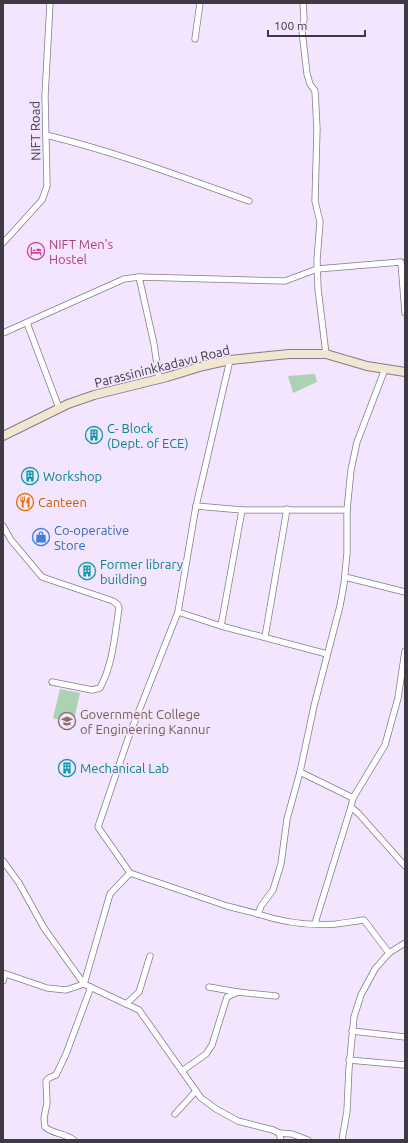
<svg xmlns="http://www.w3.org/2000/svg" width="408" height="1143" viewBox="0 0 408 1143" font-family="Ubuntu,sans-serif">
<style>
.green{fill:#abd2b2}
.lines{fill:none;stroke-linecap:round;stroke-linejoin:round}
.street-casing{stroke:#867a8f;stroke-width:7}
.secondary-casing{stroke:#867a8f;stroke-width:10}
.street{stroke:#fff;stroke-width:5.5}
.secondary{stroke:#f1e7d1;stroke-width:8}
.labels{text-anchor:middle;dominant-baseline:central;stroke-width:3.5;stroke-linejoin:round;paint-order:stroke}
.street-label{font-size:13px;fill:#3e3942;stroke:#f2e5fd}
.hotel-label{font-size:13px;fill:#b23c85;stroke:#f2e5fd;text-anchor:start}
.culture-label{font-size:13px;fill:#0d838f;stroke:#f2e5fd;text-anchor:start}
.food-label{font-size:13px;fill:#c56008;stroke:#f2e5fd;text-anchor:start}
.shop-label{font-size:13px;fill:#366cbe;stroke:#f2e5fd;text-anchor:start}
.education-label{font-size:13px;fill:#785e54;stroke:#f2e5fd;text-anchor:start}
</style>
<rect width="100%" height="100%" fill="#f2e5fd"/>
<!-- green -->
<g class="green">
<path d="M 315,374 L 317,382 L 293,393 L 288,376 Z"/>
<path d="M 60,689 L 80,693 L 73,724 L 53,718 Z"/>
</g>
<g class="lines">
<!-- street casing -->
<g class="street-casing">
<g id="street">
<path d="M 303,3 L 304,19 L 302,31 L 307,74 L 310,84 L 315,91 L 317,129 L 315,201 L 320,222 L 317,260 L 318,289 L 326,354"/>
<path d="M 195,39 L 200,3"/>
<path d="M 46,135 C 116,152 182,177 249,201"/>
<path d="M 3,243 L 42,200 L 47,186 L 45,96 L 50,3"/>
<path d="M 139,277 L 154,344 L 159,379"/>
<path d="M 27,323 L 59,408"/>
<path d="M 3,333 L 124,279 L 139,277 L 285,281 L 317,269 L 401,262 L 405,313"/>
<path d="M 230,360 L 196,506 L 178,612 L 129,736 L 98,827 L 130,873 L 227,906 L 258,914"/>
<path d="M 385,369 L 357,442 L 351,470 L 347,510 L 347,553 L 344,584 L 340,606 L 314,706 L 300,772 L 287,819 L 281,864 L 273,890 L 261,906 L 258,914 C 282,922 310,926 336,924 C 346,923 355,921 364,920 L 389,953"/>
<path d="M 196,506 L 242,510 L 347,510"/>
<path d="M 3,526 L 11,540 L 42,577 L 113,601 L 118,605 L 119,608 C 115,634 113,664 100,688 L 92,690 L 52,682"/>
<path d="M 345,577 L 405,592"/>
<path d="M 178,612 L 221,626 L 327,654"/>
<path d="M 221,626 L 242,510"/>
<path d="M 265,637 L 287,509"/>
<path d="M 405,651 L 398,698 L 385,745 L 353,798 L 351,807 L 359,814 L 405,866"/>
<path d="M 300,772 L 353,798"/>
<path d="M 3,861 L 19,883 L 44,928 L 84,984 L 139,1010 L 201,1098 L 216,1109 L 238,1121 L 273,1130 L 279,1133 L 281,1140"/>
<path d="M 315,923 L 351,807"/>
<path d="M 3,973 L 47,988 L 66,990 L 84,984 L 110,894 L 130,873"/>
<path d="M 3,981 L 5,974"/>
<path d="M 209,987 L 237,992"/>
<path d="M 126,1004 L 139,992 L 150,956"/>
<path d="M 352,1031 L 405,1037"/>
<path d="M 349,1060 L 405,1065"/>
<path d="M 182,1071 L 206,1054 L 212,1045 L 227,997 L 238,992 L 276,996"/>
<path d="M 175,1114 L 196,1091"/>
<path d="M 279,1133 L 292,1134 L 308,1140"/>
<path d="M 74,1140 C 65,1133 53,1134 45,1127 L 44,1118 L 47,1103 L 46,1081 L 49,1078 L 56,1075 L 66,1054 L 91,987"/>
<path d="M 342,1140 L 347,1111 L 349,1068 L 354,1017 L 361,995 L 375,969 L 389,953 L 405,943"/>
</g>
</g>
<!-- secondary casing -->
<g class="secondary-casing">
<path id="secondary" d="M 3,436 L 68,404 L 94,395 L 167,377 L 203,366 L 230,360 L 289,354 L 326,354 L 367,366 L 405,372"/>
</g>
<!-- street -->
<use href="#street" class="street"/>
<!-- secondary -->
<use href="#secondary" class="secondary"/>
</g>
<!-- icons -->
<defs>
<g id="hotel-ring" transform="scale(0.9)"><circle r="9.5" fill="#f2e5fd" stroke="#d1479c" stroke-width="1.5"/><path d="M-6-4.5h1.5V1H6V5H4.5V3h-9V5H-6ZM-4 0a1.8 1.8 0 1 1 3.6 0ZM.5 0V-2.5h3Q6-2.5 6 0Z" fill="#d1479c"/></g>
<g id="building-ring" transform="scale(0.9)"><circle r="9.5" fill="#f2e5fd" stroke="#0f9aa8" stroke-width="1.5"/><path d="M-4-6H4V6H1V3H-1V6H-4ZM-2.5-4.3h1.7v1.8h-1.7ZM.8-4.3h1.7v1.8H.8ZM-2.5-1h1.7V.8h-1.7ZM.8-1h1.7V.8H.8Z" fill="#0f9aa8"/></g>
<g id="restaurant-ring" transform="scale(0.9)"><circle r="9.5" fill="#f2e5fd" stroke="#e8710a" stroke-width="1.5"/><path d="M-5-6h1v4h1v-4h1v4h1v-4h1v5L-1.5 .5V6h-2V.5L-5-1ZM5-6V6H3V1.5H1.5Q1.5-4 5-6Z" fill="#e8710a"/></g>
<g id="shop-ring" transform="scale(0.9)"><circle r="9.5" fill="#f2e5fd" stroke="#3f7fe0" stroke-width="1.5"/><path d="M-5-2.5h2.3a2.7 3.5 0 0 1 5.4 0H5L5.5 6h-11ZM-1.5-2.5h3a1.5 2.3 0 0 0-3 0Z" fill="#3f7fe0"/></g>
<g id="university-ring" transform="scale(0.9)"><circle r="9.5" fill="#f2e5fd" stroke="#8d6e63" stroke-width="1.5"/><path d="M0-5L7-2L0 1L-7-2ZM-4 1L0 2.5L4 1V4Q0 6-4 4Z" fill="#8d6e63"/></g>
</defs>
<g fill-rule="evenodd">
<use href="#hotel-ring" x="36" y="251"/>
<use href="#building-ring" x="94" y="435"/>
<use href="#building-ring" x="30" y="476"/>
<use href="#restaurant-ring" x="25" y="502"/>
<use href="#shop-ring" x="41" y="537"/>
<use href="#building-ring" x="87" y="571"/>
<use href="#university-ring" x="67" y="721"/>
<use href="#building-ring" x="67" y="768"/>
</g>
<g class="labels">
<!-- street labels -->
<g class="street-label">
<text transform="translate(35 131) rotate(-91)">NIFT Road</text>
<text transform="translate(162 366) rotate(-14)">Parassininkkadavu Road</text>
</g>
<!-- hotel labels -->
<g class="hotel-label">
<text x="49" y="244">NIFT Men's<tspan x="49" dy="15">Hostel</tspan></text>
</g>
<!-- culture labels -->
<g class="culture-label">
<text x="107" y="428">C- Block<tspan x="107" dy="15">(Dept. of ECE)</tspan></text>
<text x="43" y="476">Workshop</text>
<text x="100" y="564">Former library<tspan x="100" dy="15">building</tspan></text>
<text x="80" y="768">Mechanical Lab</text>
</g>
<!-- food labels -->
<g class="food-label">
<text x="38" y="502">Canteen</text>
</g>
<!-- shop labels -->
<g class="shop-label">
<text x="54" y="530">Co-operative<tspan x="54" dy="15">Store</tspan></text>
</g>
<!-- education labels -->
<g class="education-label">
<text x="80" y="714">Government College<tspan x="80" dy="15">of Engineering Kannur</tspan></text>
</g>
</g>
<!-- border -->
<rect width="408" height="1143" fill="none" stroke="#3e3942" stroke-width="8"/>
<!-- scale -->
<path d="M268 30v6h97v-6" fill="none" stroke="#3e3942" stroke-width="2"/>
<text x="274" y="30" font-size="12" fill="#3e3942" stroke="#f2e5fd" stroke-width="3" paint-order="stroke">100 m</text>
</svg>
